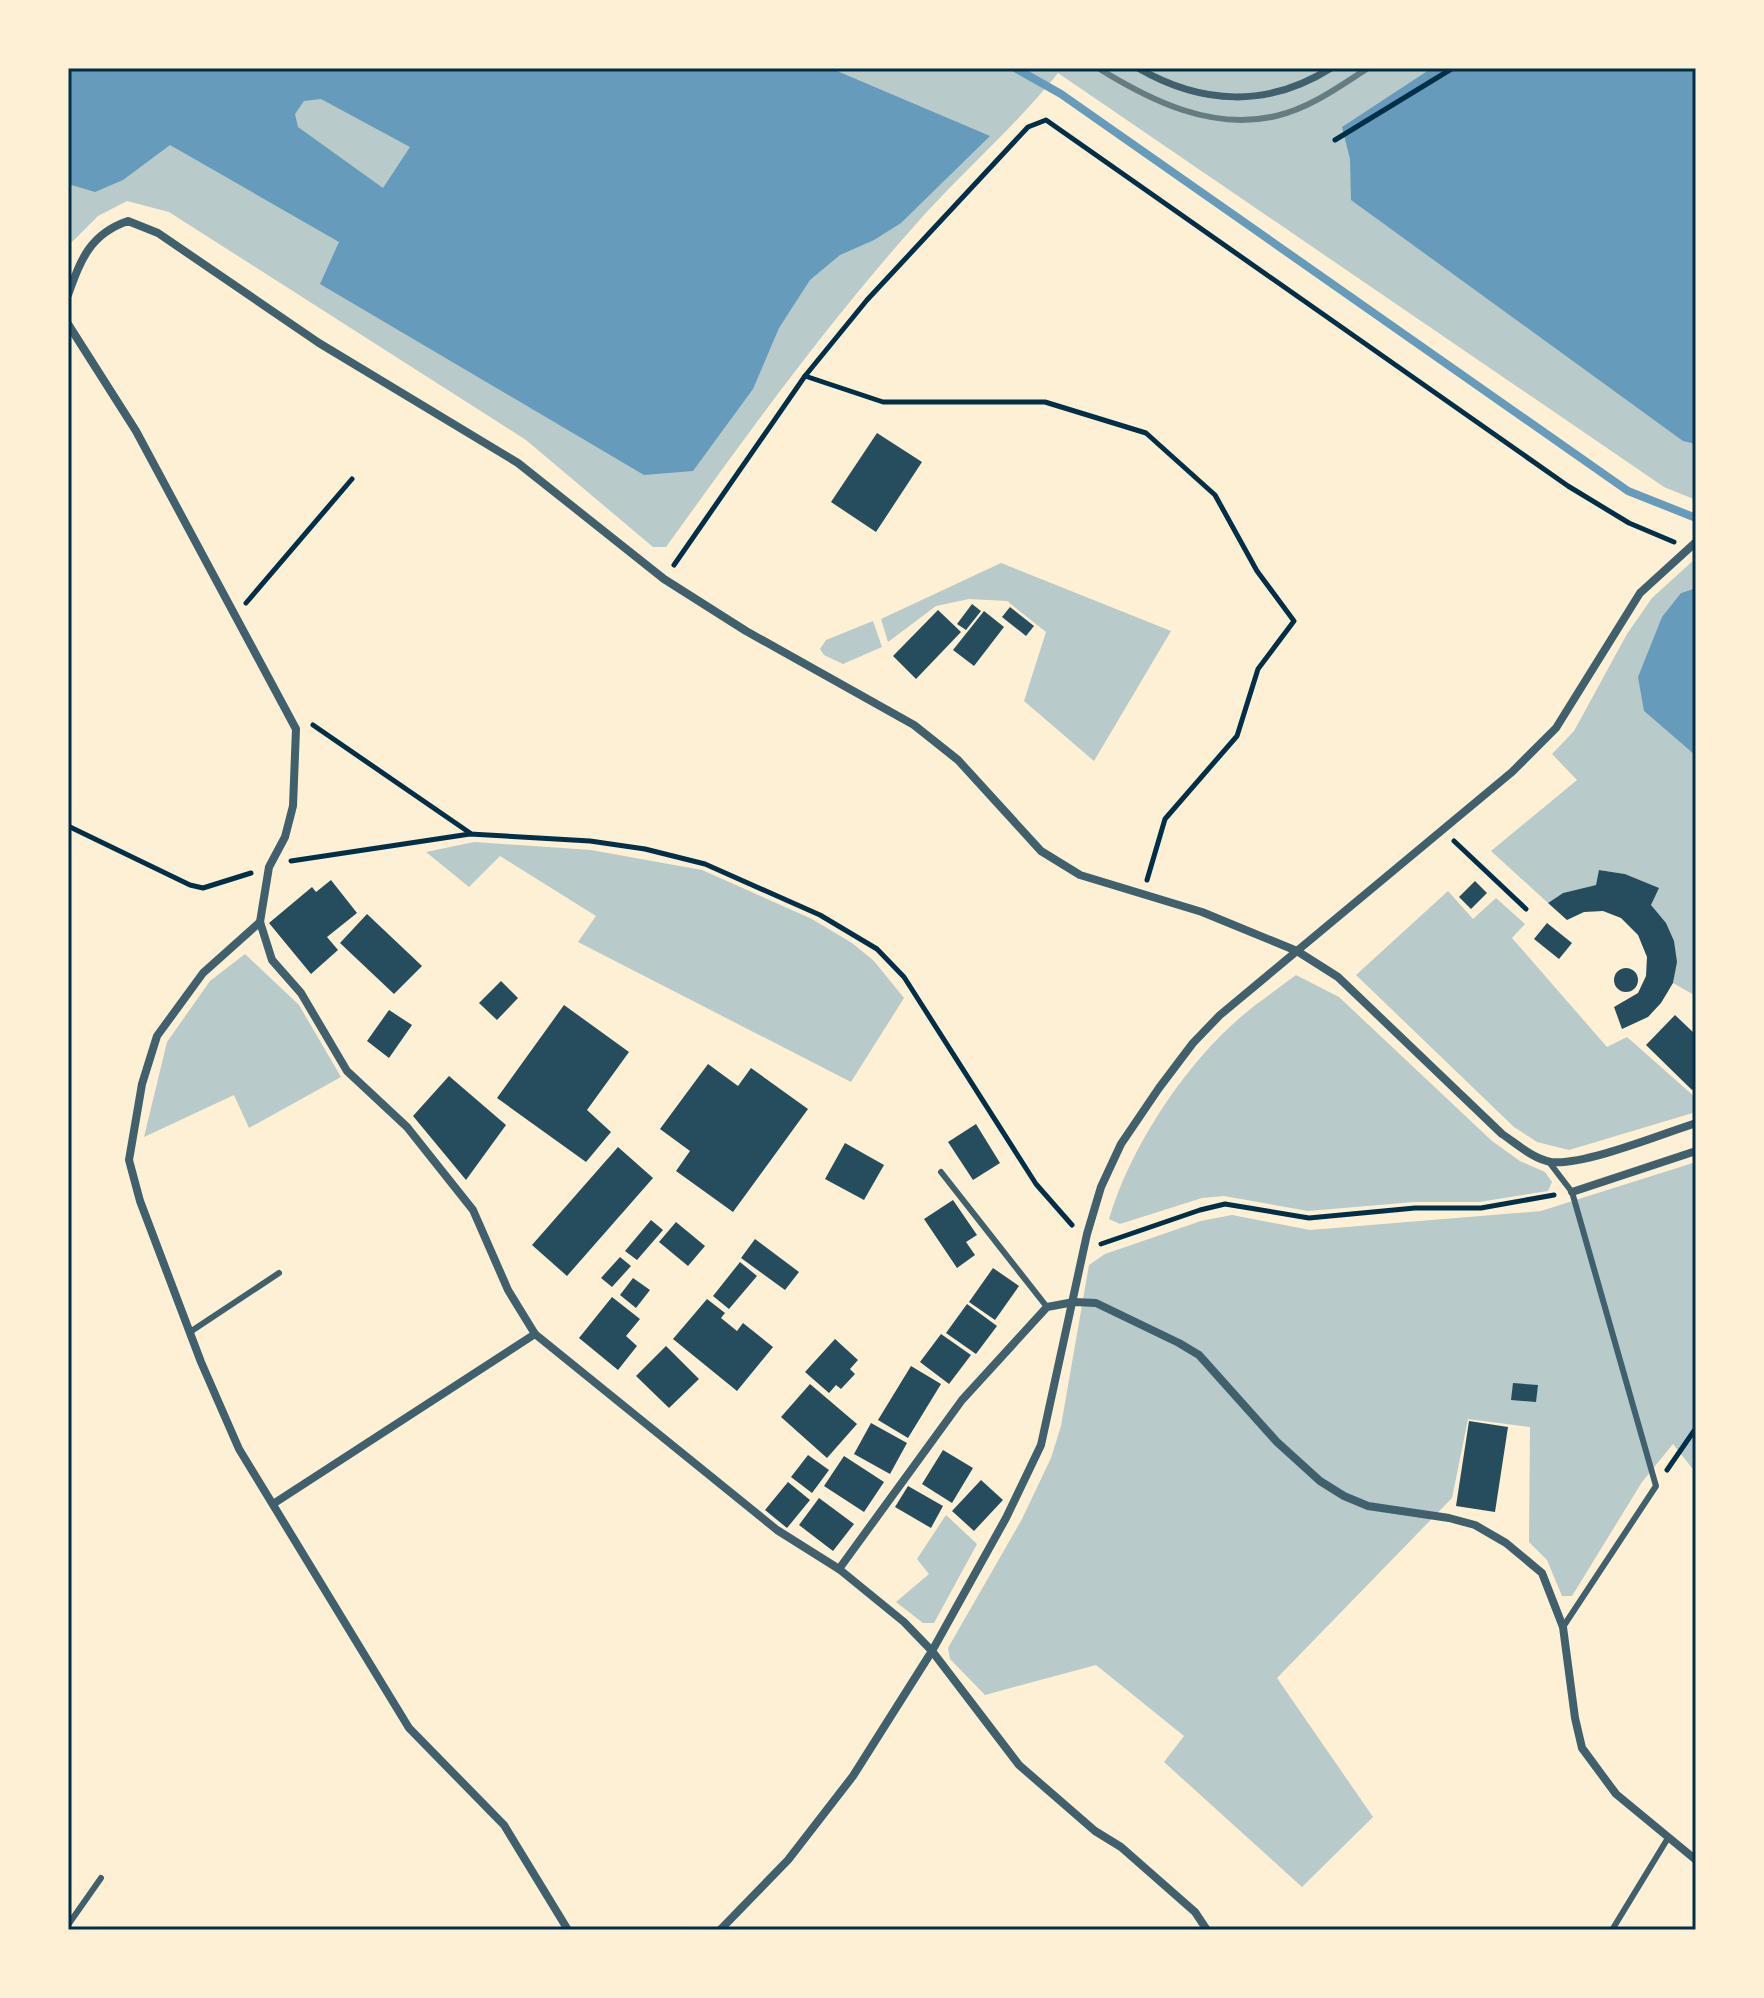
<svg xmlns="http://www.w3.org/2000/svg" width="1764" height="1998" viewBox="0 0 1764 1998" font-family="Karla,sans-serif">
<style>
.green{fill:#b9caca}
.water{fill:#669bbc;fill-rule:evenodd}
.lines{fill:none;stroke-linecap:round;stroke-linejoin:round}
.stream{stroke:#669bbc;stroke-width:8}
.building{fill:#264d5e}
.path{stroke:#003049;stroke-width:5}
.service{stroke:#3f606c;stroke-width:6}
.pedestrian{stroke:#3f606c;stroke-width:7}
.minor{stroke:#3f606c;stroke-width:8}
.rail{stroke:#657d81;stroke-width:6}
.neatline{fill:none;stroke:#003049;stroke-width:3}
</style>
<rect width="100%" height="100%" fill="#fdf0d5"/>
<!-- green -->
<g class="green">
<path d="M 68,68 L 1696,68 L 1696,500 L 1664,487 L 1058,73 C 1015,127 962,172 916,224 C 825,326 746,436 666,547 L 653,547 L 526,440 L 169,212 L 127,201 L 98,216 L 72,242 L 68,241 Z"/>
<path d="M 1696,558 L 1696,588 L 1681,593 L 1644,711 L 1696,756 L 1696,996 L 1673,983 C 1680,947 1670,935 1651,905 L 1658,888 L 1625,874 L 1600,870 L 1596,885 L 1563,893 L 1548,903 L 1491,851 L 1577,780 L 1552,754 L 1574,731 L 1627,634 L 1652,598 Z"/>
<path d="M 1001,563 L 1171,631 L 1094,761 L 1024,701 L 1046,632 L 1007,601 L 969,599 L 936,606 L 888,642 L 881,619 Z"/>
<path d="M 873,621 L 882,647 L 843,664 L 824,655 L 820,649 L 826,640 Z"/>
<path d="M 474,842 L 591,850 L 702,870 L 812,919 L 852,943 L 874,961 L 904,998 L 851,1082 L 578,942 L 596,916 L 500,856 L 469,887 L 426,852 Z"/>
<path d="M 1448,891 L 1473,919 L 1496,898 L 1525,924 L 1512,938 L 1607,1047 L 1627,1037 L 1696,1098 L 1696,1112 L 1569,1150 L 1537,1142 L 1514,1127 L 1356,975 Z"/>
<path d="M 245,954 L 299,1005 L 341,1077 L 249,1128 L 234,1095 L 144,1137 L 167,1042 L 210,981 Z"/>
<path d="M 1296,975 L 1339,997 L 1492,1141 L 1520,1161 L 1545,1172 L 1552,1182 L 1548,1191 L 1479,1202 L 1414,1202 L 1308,1211 L 1224,1196 L 1202,1198 L 1120,1224 L 1109,1219 C 1129,1151 1180,1072 1233,1024 C 1252,1006 1275,991 1296,975 Z"/>
<path d="M 1696,1162 L 1696,1473 L 1673,1444 L 1642,1482 L 1572,1596 L 1562,1596 L 1547,1560 L 1529,1542 L 1530,1427 L 1468,1419 L 1452,1498 L 1277,1678 L 1373,1817 L 1302,1887 L 1164,1762 L 1184,1736 L 1096,1665 L 985,1695 L 950,1659 L 948,1648 L 1022,1519 L 1051,1458 L 1061,1426 L 1089,1265 L 1105,1254 L 1201,1221 L 1232,1215 L 1310,1230 L 1541,1211 Z"/>
<path d="M 946,1515 L 977,1544 L 934,1623 L 923,1623 L 896,1602 L 929,1574 L 917,1559 Z"/>
</g>
<!-- water -->
<g class="water">
<path d="M 68,68 L 830,68 L 990,136 L 901,223 L 874,240 L 840,255 L 810,280 L 779,328 L 753,389 L 693,471 L 644,475 L 320,284 L 339,242 L 170,145 L 123,180 L 95,192 L 68,184 ZM 321,99 L 410,147 L 383,188 L 298,127 L 295,114 L 304,101 Z"/>
<path d="M 1432,68 L 1696,68 L 1696,444 L 1683,441 L 1351,200 L 1350,159 L 1342,127 Z"/>
<path d="M 1696,588 L 1696,756 L 1644,711 L 1638,677 L 1662,617 L 1681,593 Z"/>
</g>
<g class="lines">
<!-- stream -->
<path class="stream" d="M 1015,68 L 1061,94 L 1628,491 L 1696,518"/>
</g>
<!-- building -->
<g class="building">
<path d="M 877,433 L 922,462 L 876,532 L 831,502 Z"/>
<path d="M 972,604 L 981,611 L 966,630 L 957,624 Z"/>
<path d="M 1010,607 L 1034,626 L 1026,636 L 1002,617 Z"/>
<path d="M 938,610 L 961,632 L 916,679 L 893,656 Z"/>
<path d="M 984,611 L 1004,627 L 974,666 L 953,650 Z"/>
<path d="M 1599,870 L 1625,874 L 1659,888 L 1651,905 L 1666,923 L 1674,941 L 1677,962 L 1673,983 L 1661,1003 L 1648,1017 L 1622,1029 L 1614,1007 L 1638,993 L 1646,976 L 1647,957 L 1638,935 L 1621,918 L 1603,911 L 1584,912 L 1567,920 L 1548,903 L 1563,893 L 1596,885 Z"/>
<path d="M 331,880 L 357,913 L 327,937 L 338,950 L 311,974 L 269,923 L 312,887 L 316,892 Z"/>
<path d="M 1475,881 L 1487,893 L 1471,909 L 1459,897 Z"/>
<path d="M 367,914 L 422,966 L 394,994 L 340,943 Z"/>
<path d="M 1547,923 L 1572,943 L 1559,959 L 1534,939 Z"/>
<circle cx="1626" cy="980" r="12"/>
<path d="M 501,981 L 518,998 L 497,1020 L 479,1003 Z"/>
<path d="M 564,1005 L 629,1052 L 587,1110 L 611,1132 L 586,1162 L 497,1098 Z"/>
<path d="M 389,1010 L 412,1025 L 389,1058 L 367,1041 Z"/>
<path d="M 1675,1015 L 1696,1035 L 1696,1086 L 1692,1090 L 1646,1045 Z"/>
<path d="M 708,1064 L 738,1086 L 751,1068 L 808,1109 L 733,1212 L 676,1171 L 690,1151 L 660,1129 Z"/>
<path d="M 449,1076 L 506,1125 L 466,1180 L 413,1116 Z"/>
<path d="M 976,1124 L 1000,1163 L 973,1180 L 948,1142 Z"/>
<path d="M 845,1143 L 884,1165 L 864,1200 L 825,1179 Z"/>
<path d="M 618,1147 L 653,1178 L 567,1276 L 532,1245 Z"/>
<path d="M 953,1200 L 977,1235 L 966,1242 L 975,1255 L 957,1268 L 924,1219 Z"/>
<path d="M 651,1220 L 663,1230 L 637,1260 L 625,1251 Z"/>
<path d="M 676,1222 L 705,1246 L 688,1266 L 659,1242 Z"/>
<path d="M 755,1239 L 799,1272 L 785,1290 L 741,1258 Z"/>
<path d="M 620,1257 L 631,1266 L 612,1287 L 601,1278 Z"/>
<path d="M 740,1262 L 757,1276 L 729,1309 L 713,1296 Z"/>
<path d="M 993,1268 L 1019,1286 L 995,1320 L 969,1302 Z"/>
<path d="M 633,1278 L 650,1290 L 636,1308 L 620,1295 Z"/>
<path d="M 612,1297 L 640,1319 L 626,1336 L 637,1346 L 618,1370 L 579,1338 Z"/>
<path d="M 707,1299 L 725,1313 L 721,1318 L 737,1331 L 743,1323 L 773,1347 L 737,1391 L 673,1339 Z"/>
<path d="M 967,1304 L 997,1326 L 976,1354 L 946,1333 Z"/>
<path d="M 941,1334 L 971,1355 L 949,1384 L 920,1362 Z"/>
<path d="M 835,1339 L 858,1360 L 850,1369 L 855,1374 L 841,1389 L 836,1385 L 829,1393 L 805,1372 Z"/>
<path d="M 666,1346 L 699,1379 L 669,1408 L 636,1376 Z"/>
<path d="M 911,1366 L 941,1384 L 908,1438 L 878,1420 Z"/>
<path d="M 1513,1383 L 1538,1385 L 1536,1402 L 1511,1400 Z"/>
<path d="M 810,1384 L 857,1424 L 827,1458 L 781,1417 Z"/>
<path d="M 1469,1421 L 1508,1427 L 1495,1512 L 1456,1506 Z"/>
<path d="M 871,1423 L 907,1443 L 890,1474 L 854,1454 Z"/>
<path d="M 943,1450 L 973,1468 L 952,1503 L 922,1484 Z"/>
<path d="M 808,1455 L 829,1470 L 812,1493 L 791,1477 Z"/>
<path d="M 844,1456 L 884,1482 L 864,1512 L 824,1486 Z"/>
<path d="M 981,1480 L 1003,1500 L 974,1531 L 952,1511 Z"/>
<path d="M 788,1482 L 810,1500 L 787,1528 L 765,1510 Z"/>
<path d="M 908,1486 L 943,1506 L 931,1528 L 895,1507 Z"/>
<path d="M 819,1498 L 854,1524 L 833,1551 L 799,1525 Z"/>
</g>
<g class="lines">
<!-- path -->
<g class="path">
<path d="M 1335,140 L 1453,68"/>
<path d="M 805,376 L 883,402 L 1045,402 L 1146,433 L 1215,495 L 1257,571 L 1294,621 L 1258,669 L 1237,736 L 1165,819 L 1147,880"/>
<path d="M 674,565 L 805,376 L 867,300 L 1028,127 L 1046,120 L 1568,486 L 1629,523 L 1674,542"/>
<path d="M 246,603 L 352,479"/>
<path d="M 313,725 L 470,833"/>
<path d="M 68,826 L 190,885 L 203,888 L 251,873"/>
<path d="M 1454,841 L 1526,909"/>
<path d="M 291,861 L 470,834 L 590,841 L 645,849 L 705,864 L 820,915 L 877,949 L 904,977 L 1036,1184 L 1072,1225"/>
<path d="M 1101,1244 L 1200,1210 L 1225,1204 L 1309,1218 L 1415,1208 L 1481,1208 L 1554,1195"/>
<path d="M 1667,1470 L 1696,1428"/>
</g>
<!-- service -->
<g class="service">
<path d="M 1549,1162 L 1572,1192 L 1656,1486 L 1563,1627"/>
<path d="M 941,1172 L 1047,1307"/>
<path d="M 190,1332 L 279,1273"/>
<path d="M 68,1925 L 101,1878"/>
<path d="M 1612,1930 L 1668,1838"/>
</g>
<!-- pedestrian -->
<path class="pedestrian" d="M 1138,68 C 1202,105 1268,108 1331,68"/>
<!-- minor -->
<g class="minor">
<path d="M 68,295 C 81,259 90,234 128,221 L 158,233 L 319,343 L 518,463 L 664,579 L 746,631 L 914,725 L 958,760 L 1041,851 L 1080,875 L 1202,912 L 1297,951 L 1338,977 L 1502,1134 C 1517,1144 1533,1159 1551,1162 C 1583,1166 1662,1134 1696,1123"/>
<path d="M 68,324 L 136,431 L 296,729 L 293,806 L 285,837 L 269,867 L 260,922 L 272,960 L 301,993 L 347,1071 L 407,1127 L 473,1210 L 508,1290 L 535,1334 L 777,1530 L 839,1569 L 904,1622 L 932,1651 L 1019,1765 L 1095,1831 L 1121,1847 L 1195,1912 L 1207,1930"/>
<path d="M 260,922 L 203,973 L 157,1036 L 142,1084 L 129,1160 L 140,1201 L 201,1362 L 239,1449 L 409,1728 L 504,1825 L 568,1930"/>
<path d="M 1572,1192 L 1696,1151"/>
<path d="M 273,1504 L 535,1334"/>
<path d="M 839,1569 L 962,1400 L 1047,1307 L 1074,1302 L 1096,1303 L 1179,1343 L 1199,1355 L 1277,1442 L 1320,1481 L 1344,1496 L 1368,1506 L 1449,1518 L 1475,1525 L 1506,1543 L 1542,1573 L 1563,1627 L 1575,1718 L 1582,1748 L 1616,1794 L 1696,1860"/>
<path d="M 720,1930 L 788,1860 L 853,1776 L 932,1651 L 1006,1518 L 1041,1445 L 1087,1234 L 1101,1187 L 1121,1144 L 1159,1088 L 1193,1043 L 1220,1015 L 1512,772 L 1556,728 L 1640,593 L 1696,542"/>
</g>
<!-- rail -->
<path class="rail" d="M 1098,68 C 1151,101 1212,131 1276,116 C 1310,108 1340,86 1368,68"/>
</g>
<!-- border -->
<rect width="1764" height="1998" fill="none" stroke="#fdf0d5" stroke-width="140"/>
<rect x="70" y="70" width="1624" height="1858" class="neatline"/>
</svg>
